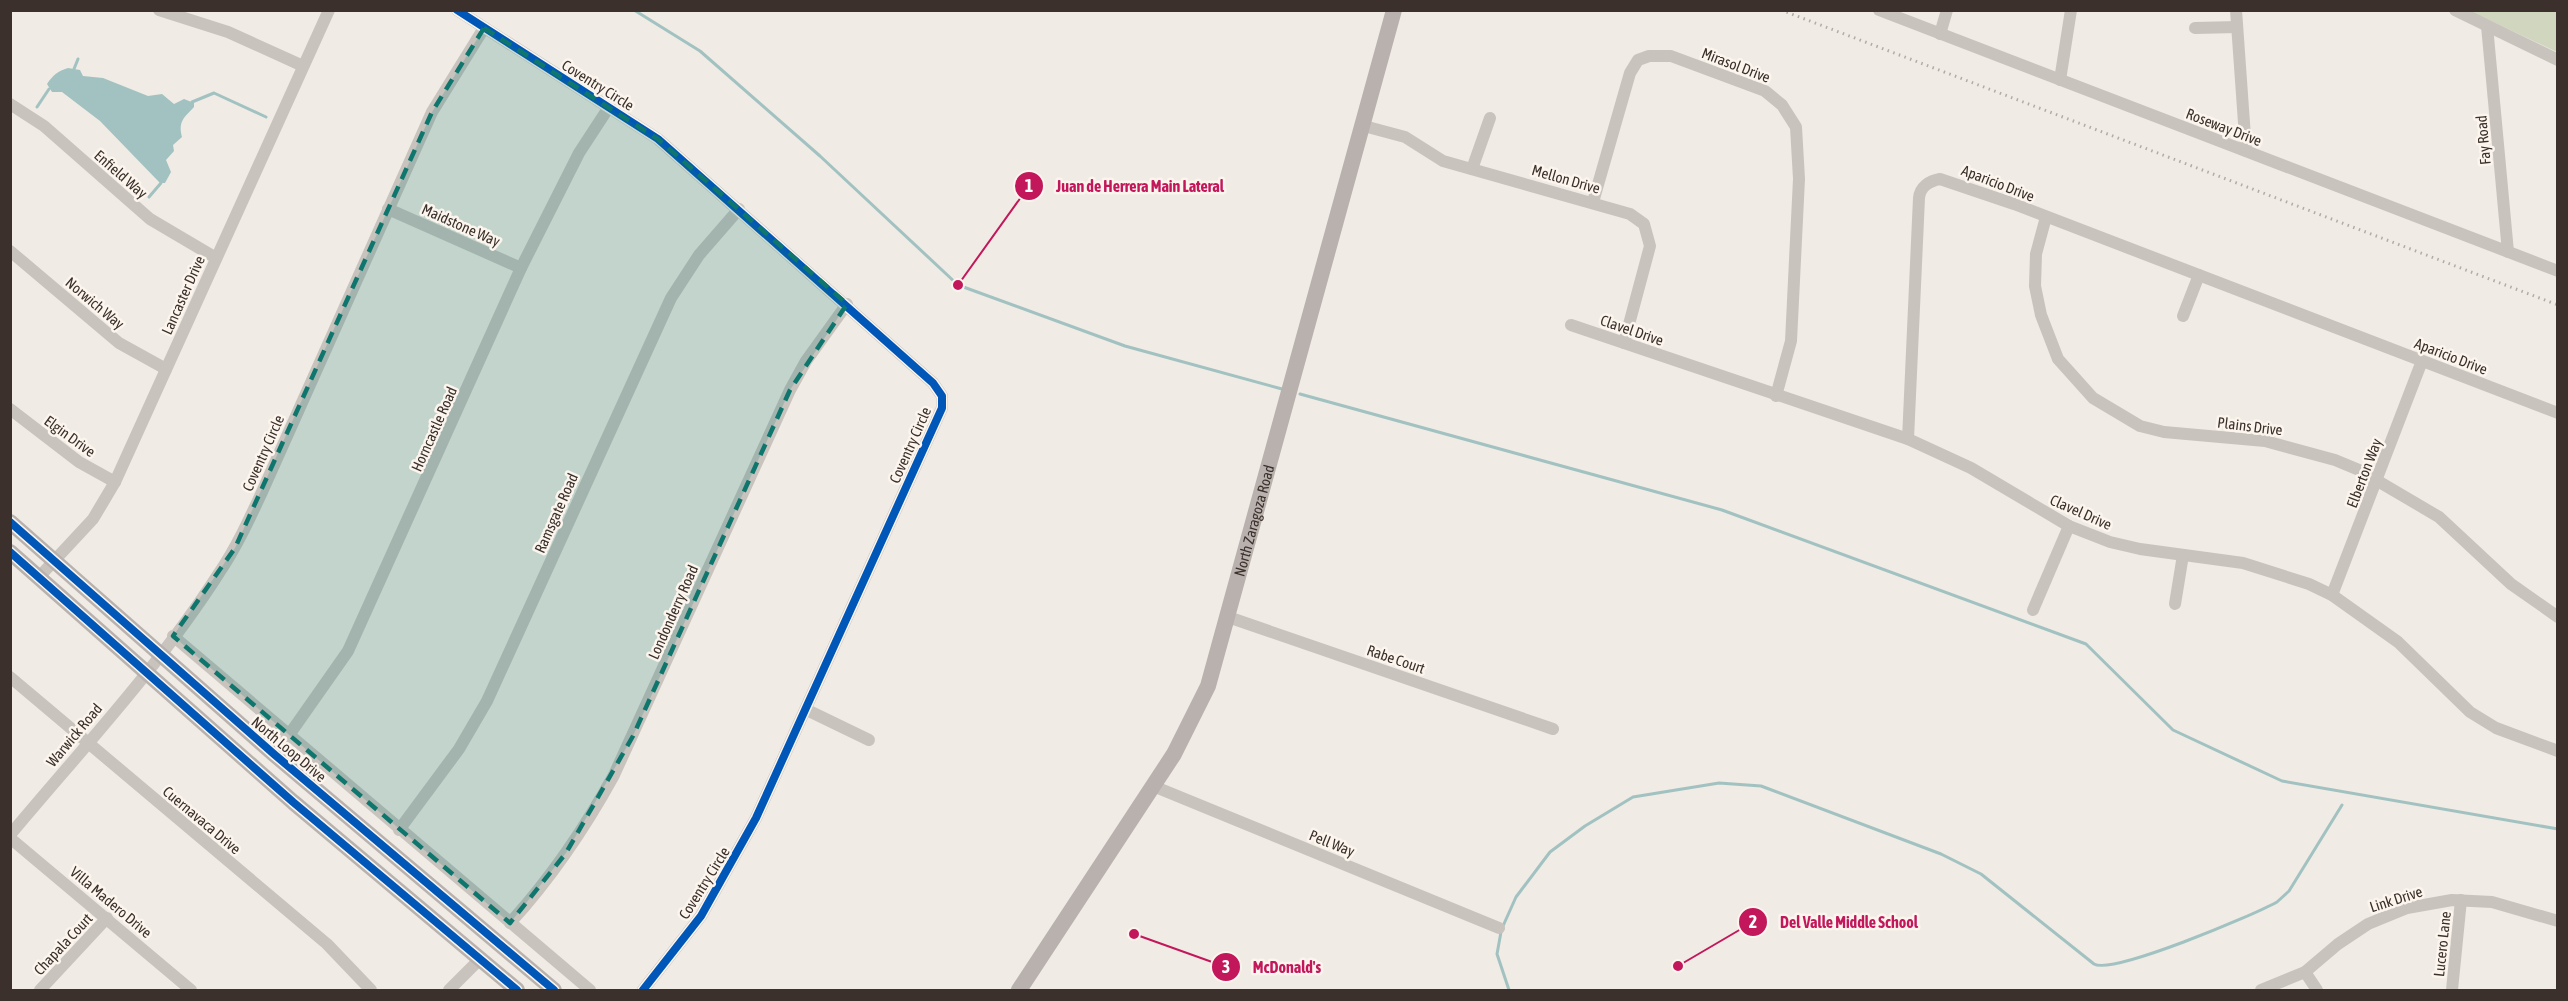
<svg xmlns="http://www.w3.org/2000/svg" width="2568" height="1001" viewBox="0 0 2568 1001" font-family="'Asap Condensed',sans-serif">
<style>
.green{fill:#d1d6bf}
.water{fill:#a1c2c1}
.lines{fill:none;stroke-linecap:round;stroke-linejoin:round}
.stream{stroke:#a1c2c1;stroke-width:3}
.minor{stroke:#c9c3be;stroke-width:12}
.major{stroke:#b8b1ad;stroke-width:16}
.rail{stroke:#b1aca8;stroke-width:3;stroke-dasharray:1.5 4.5;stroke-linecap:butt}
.cycleway-casing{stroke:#fbf5ee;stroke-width:11}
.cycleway{stroke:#0057b8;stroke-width:8}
.marked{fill:#0f766e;fill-opacity:0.2;stroke:#0f766e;stroke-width:4.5;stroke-dasharray:12 8;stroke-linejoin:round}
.labels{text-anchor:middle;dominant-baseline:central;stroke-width:5;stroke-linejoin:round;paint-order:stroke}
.street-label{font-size:15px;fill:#3b302b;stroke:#fbf5ee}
.leader{fill:none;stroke:#c2185b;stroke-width:2}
.callout-dot{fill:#c2185b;stroke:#fbf5ee;stroke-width:2}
.mark-label{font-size:18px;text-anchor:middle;font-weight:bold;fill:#fff}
.callout-label{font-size:16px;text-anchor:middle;font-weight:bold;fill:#c2185b;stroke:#fbf5ee;stroke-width:5;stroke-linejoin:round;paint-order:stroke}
</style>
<rect width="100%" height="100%" fill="#f0ebe5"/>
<!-- green -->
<path class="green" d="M 2451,11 L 2557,11 L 2557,52 L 2489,20 Z"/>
<!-- water -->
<path class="water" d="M 68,68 L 80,70 L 83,76 L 103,78 L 148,96 L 162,94 L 174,104 L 184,99 L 194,103 L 194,107 C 184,118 178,121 182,137 L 173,145 L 174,151 L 166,160 L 171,172 L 165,183 L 160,183 L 100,121 L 62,92 L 52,92 L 47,84 C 53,75 58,71 68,68 Z"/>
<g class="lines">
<!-- stream -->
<g class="stream">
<path d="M 634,10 L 700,51 L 820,156 L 958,285 L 1125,346 L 1282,389"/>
<path d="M 74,69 L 78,59"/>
<path d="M 192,102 L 214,93 L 266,117"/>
<path d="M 37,107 L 49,89"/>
<path d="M 149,197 L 161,183"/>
<path d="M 1300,394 L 1722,510 L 2086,644 L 2173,730 L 2282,781 L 2558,829"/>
<path d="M 1503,926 L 1516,897 L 1550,852 L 1585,826 L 1633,797 L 1719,783 L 1761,786 L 1941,854 L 1981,874 L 2094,964 C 2112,975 2254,915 2277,902 L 2289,891 L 2342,805"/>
<path d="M 1501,932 L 1497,954 L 1509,990"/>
</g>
<!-- minor -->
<g class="minor">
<path d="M 159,10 L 228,32 L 303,66"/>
<path d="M 457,10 L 658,139 L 933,383 L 942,396 L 942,408 L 756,818 L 701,916 L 643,990"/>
<path d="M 1879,10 L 2558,271"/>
<path d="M 2236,10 L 2246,151"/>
<path d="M 2455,10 L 2558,60"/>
<path d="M 2487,26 L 2508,252"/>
<path d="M 2195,28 L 2237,27"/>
<path d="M 1940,34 L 1947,10"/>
<path d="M 2060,80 L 2071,10"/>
<path d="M 10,104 L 44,126 L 150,219 L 216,258"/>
<path d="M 1364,126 L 1405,137 L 1443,161 L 1630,214 L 1644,224 L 1650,246 L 1624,343"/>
<path d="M 1472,169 L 1490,118"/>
<path d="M 1593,202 L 1630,73 L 1638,60 L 1649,56 L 1671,56 L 1765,91 L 1782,105 L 1796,127 L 1799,179 L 1791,341 L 1776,396"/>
<path d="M 388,209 L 521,268"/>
<path d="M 2046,217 L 2036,254 L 2035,286 L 2041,315 L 2058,359 L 2093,398 L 2140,426 L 2164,432 L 2265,441 L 2335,460 L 2359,470 L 2439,517 L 2511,584 L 2558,617"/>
<path d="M 10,251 L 119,343 L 166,369"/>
<path d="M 2183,316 L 2199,275"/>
<path d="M 1571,325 L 1908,439 L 1971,468 L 2069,526 L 2110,542 L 2140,549 L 2243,563 L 2309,584 L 2332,595 L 2398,642 L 2470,712 L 2496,728 L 2558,751"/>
<path d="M 10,409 L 79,462 L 115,482"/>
<path d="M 1908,439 L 1919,198 C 1920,187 1929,181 1940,179 L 2014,204 L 2558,413"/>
<path d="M 40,576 L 93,519 L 115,482 L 329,10"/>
<path d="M 2332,595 L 2422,361"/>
<path d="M 2175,604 L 2183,555"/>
<path d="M 2033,610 L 2069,526"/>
<path d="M 1228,617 L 1553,729"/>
<path d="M 173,636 L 590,990"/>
<path d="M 10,677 L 327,944 L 371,990"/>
<path d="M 807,710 L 869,740"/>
<path d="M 275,755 L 348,651 L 521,268 L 579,153 L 609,107"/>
<path d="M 1153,786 L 1499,928"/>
<path d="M 399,830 L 459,749 L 487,701 L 671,298 L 699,255 L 739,209"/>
<path d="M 10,835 C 81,750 159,667 219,573 C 236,548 249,520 262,492 L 432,112 L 484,28"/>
<path d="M 10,838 L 191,990"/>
<path d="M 510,923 C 551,878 585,828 614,775 L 790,390 L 806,361 L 847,304"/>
<path d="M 2305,972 L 2317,990"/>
<path d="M 40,990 L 107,918"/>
<path d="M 449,990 L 479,960"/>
<path d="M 2261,990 L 2305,972 L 2338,944 L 2368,924 L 2407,908 L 2452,900 L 2492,902 L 2558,921"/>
<path d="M 2452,990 L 2461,900"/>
</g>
<!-- major -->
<g class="major">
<path d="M 10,522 L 275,755 L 554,990"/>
<path d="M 10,552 L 293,802 L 517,990"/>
<path id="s1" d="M 1019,990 L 1174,754 L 1208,686 L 1394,10"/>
</g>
<!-- rail -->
<path class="rail" d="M 1781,10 L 2558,305"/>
<!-- cycleway casing -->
<g class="cycleway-casing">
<g id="cycleway">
<path d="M 457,10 L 658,139 L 933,383 L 942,396 L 942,408 L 756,818 L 701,916 L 643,990"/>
<path d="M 10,522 L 275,755 L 554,990"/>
<path d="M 10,552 L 293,802 L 517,990"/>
</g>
</g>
<!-- cycleway -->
<use href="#cycleway" class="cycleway"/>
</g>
<!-- marked area -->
<path class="marked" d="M 484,28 L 658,139 L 847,304 L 790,390 L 633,736 L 566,853 L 510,923 L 173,636 L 235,548 L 432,112 Z"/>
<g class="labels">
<!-- street labels -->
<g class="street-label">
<text transform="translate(1736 65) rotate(21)">Mirasol Drive</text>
<text transform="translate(598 85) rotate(32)">Coventry Circle</text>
<text transform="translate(2224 127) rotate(21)">Roseway Drive</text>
<text transform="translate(2483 140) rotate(-95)">Fay Road</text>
<text transform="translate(121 174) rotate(41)">Enfield Way</text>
<text transform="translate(1566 179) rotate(16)">Mellon Drive</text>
<text transform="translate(1998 183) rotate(21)">Aparicio Drive</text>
<text transform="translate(461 225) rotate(24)">Maidstone Way</text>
<text transform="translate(183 295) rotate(-66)">Lancaster Drive</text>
<text transform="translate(95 303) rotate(40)">Norwich Way</text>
<text transform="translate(1632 330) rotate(19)">Clavel Drive</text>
<text transform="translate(2451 356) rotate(21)">Aparicio Drive</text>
<text transform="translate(2250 426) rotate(7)">Plains Drive</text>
<text transform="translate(434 429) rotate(-66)">Horncastle Road</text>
<text transform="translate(70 436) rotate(36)">Elgin Drive</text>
<text transform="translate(910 445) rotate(-66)">Coventry Circle</text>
<text transform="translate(263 453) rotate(-66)">Coventry Circle</text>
<text transform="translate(2364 473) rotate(-69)">Elberton Way</text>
<text transform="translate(2081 512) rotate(24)">Clavel Drive</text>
<text transform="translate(556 513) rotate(-66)">Ramsgate Road</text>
<text stroke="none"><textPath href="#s1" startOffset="530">North Zaragoza Road</textPath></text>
<text transform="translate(673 612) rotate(-66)">Londonderry Road</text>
<text transform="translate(1396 659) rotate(19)">Rabe Court</text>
<text transform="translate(74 735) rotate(-50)">Warwick Road</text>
<text transform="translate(289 749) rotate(40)">North Loop Drive</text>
<text transform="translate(202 820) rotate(40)">Cuernavaca Drive</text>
<text transform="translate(1332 843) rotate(22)">Pell Way</text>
<text transform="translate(704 883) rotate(-58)">Coventry Circle</text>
<text transform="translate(2396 899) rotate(-18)">Link Drive</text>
<text transform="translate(111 902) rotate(40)">Villa Madero Drive</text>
<text transform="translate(63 944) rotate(-47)">Chapala Court</text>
<text transform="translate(2442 944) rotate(-84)">Lucero Lane</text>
</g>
</g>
<!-- callouts -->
<path class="leader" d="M958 285L1029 186M1678 966L1753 922M1134 934L1226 967"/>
<g class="callout-dot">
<circle cx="958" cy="285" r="6"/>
<circle cx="1678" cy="966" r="6"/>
<circle cx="1134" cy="934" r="6"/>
<circle cx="1029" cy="186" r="15"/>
<circle cx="1753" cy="922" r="15"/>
<circle cx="1226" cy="967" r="15"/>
</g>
<g class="mark-label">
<text x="1029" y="192">1</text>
<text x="1753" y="928">2</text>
<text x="1226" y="973">3</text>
</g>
<g class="callout-label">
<text x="1140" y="192">Juan de Herrera Main Lateral</text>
<text x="1849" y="928">Del Valle Middle School</text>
<text x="1287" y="973">McDonald's</text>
</g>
<!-- border -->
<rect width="2568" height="1001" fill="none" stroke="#3b302b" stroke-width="24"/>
</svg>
